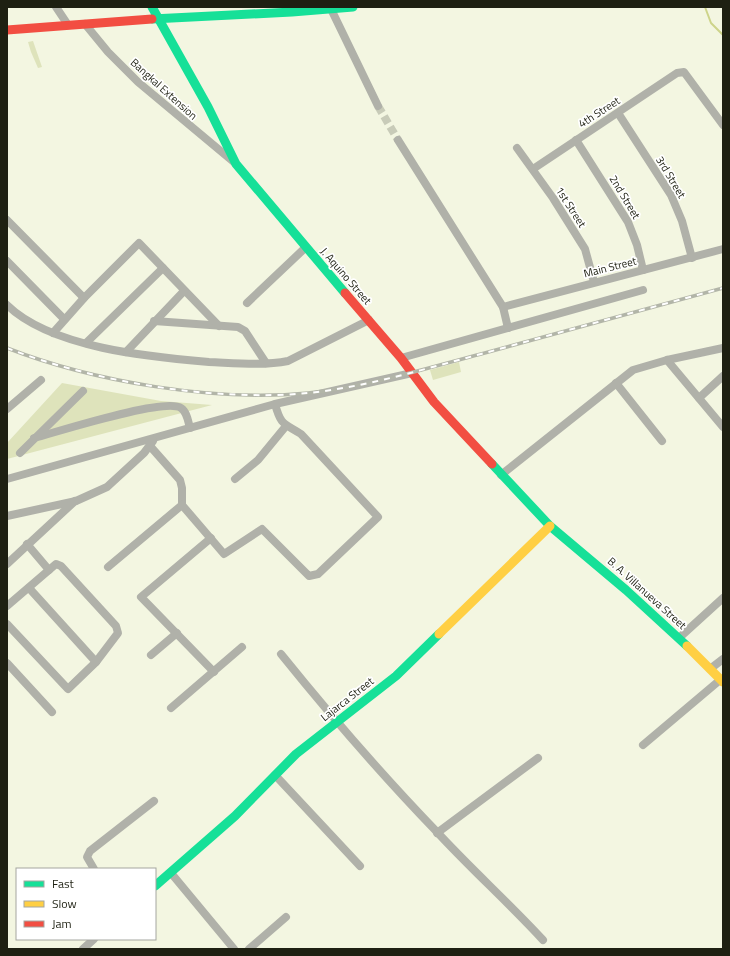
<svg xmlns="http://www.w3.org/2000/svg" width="730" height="956" viewBox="0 0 730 956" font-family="'Titillium Web',sans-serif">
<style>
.green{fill:#dee3bb}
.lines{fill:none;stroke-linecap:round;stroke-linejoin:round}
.stream{stroke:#cdd48a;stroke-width:2}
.street-tunnel{stroke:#c8cbb8;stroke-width:8;stroke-dasharray:8 4;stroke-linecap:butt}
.street{stroke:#b0b1a9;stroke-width:8}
.fast{stroke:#16e098;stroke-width:9}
.slow{stroke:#ffcf43;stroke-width:9}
.jam{stroke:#f24e42;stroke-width:9}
.rail-casing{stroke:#b2b5a8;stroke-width:3.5}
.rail{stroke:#fff;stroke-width:2;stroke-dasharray:6;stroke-linecap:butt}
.labels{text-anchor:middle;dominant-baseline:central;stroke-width:3.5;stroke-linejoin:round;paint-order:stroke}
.street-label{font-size:11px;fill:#1e2012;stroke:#fff}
</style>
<rect width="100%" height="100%" fill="#f3f6e1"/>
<!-- green -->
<g class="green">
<path d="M 33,41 L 42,67 L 38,68 L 31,52 L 28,42 Z"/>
<path d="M 459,362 L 461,372 L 433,380 L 430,370 Z"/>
<path d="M 62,383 L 161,401 L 212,405 L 7,459 L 7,443 Z"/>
</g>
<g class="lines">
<!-- stream -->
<path class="stream" d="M 705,7 L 711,23 L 723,35"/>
<!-- street-tunnel -->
<path class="street-tunnel" d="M 378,106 L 398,140"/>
<!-- street -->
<g class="street">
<path d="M 56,7 L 68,25"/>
<path d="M 331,9 L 378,106"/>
<path d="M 85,24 L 108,52 L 138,82 L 235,163"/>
<path d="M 618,113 L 671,195 L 682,221 L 692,258"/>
<path d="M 398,140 L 503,307 L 508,328"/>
<path d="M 576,140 L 628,222 L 637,245 L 643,270"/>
<path d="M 517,148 L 553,198 L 585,249 L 594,282"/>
<path d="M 533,169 L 677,73 L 684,72 L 723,125"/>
<path d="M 7,220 L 84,298"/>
<path d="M 7,261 L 64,319"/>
<path d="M 247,303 L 305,248"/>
<path d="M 7,305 C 51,348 150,357 209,362 C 234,363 263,366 288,361 L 369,320"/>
<path d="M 503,307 L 723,249"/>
<path d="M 154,321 L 238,327 L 245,331 L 266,363"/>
<path d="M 53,333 L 84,298 L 139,243 L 219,326"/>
<path d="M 86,343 L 163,268"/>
<path d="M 126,352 L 184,291"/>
<path d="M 401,358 L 643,290"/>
<path d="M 667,360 L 723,427"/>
<path d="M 616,383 L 662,441"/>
<path d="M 699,398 L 723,376"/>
<path d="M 7,409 L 41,380"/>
<path d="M 34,438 C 57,432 165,397 181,408 C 187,412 188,421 190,428"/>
<path d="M 150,446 L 180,480 L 182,488 L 182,505 L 224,554 L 262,529 L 309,576 L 318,574 L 378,517 L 301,434 C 284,423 281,426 275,404"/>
<path d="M 20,453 L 83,391"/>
<path d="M 501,475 L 633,370 L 667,360 L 723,348"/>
<path d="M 7,479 L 275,404 L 412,373"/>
<path d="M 235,479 L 258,460 L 286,426"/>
<path d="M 7,516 L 76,501 L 107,487 L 144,453 L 153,441"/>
<path d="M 211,538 L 141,597 L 214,672"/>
<path d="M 27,544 L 49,570"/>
<path d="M 7,564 L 75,501"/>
<path d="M 108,567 L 182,505"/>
<path d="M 29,588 L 96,662"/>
<path d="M 7,606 L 56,564 L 61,566 L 116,626 L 118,633 L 96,662 L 68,689 L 7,624"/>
<path d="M 679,638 L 723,598"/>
<path d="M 281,654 C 331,716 382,775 437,832 C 471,869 509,903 543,940"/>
<path d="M 151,655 L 177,633"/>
<path d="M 7,663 L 52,712"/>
<path d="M 710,669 L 723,659"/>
<path d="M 171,708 L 242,647"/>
<path d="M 643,745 L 720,680"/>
<path d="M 275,775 L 360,866"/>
<path d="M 437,833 L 538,758"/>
<path d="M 94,869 L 87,857 L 90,851 L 154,801"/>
<path d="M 171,873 L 234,949"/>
<path d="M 83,949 L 94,939"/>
<path d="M 249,949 L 286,917"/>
</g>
<!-- fast -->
<g class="fast">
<path d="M 152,7 L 208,107 L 236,164 L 345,293"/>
<path d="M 152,19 L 292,12 L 353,7"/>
<path d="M 492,464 L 550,526 L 626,590 L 687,646"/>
<path d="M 155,886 L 235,816 L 296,754 L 396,676 L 439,634"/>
</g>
<!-- slow -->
<g class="slow">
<path d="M 439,634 L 550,526"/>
<path d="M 687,646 L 723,682"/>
</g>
<!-- jam -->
<g class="jam">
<path d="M 7,30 L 152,19"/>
<path d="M 345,293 L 401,358 L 434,402 L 492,464"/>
</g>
<!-- rail casing -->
<g class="rail-casing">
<path id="rail" d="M 7,348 C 94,382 215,402 308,393 C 366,387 424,369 481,354 C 561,332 642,310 723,288"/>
</g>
<!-- rail -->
<use href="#rail" class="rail"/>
</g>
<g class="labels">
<!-- street labels -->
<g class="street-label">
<text transform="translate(164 89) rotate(42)">Bangkal Extension</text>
<text transform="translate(599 112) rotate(-33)">4th Street</text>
<text transform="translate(671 177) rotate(59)">3rd Street</text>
<text transform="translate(625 197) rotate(59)">2nd Street</text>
<text transform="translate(571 207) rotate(57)">1st Street</text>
<text transform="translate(610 267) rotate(-14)">Main Street</text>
<text transform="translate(346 276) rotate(49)">J. Aquino Street</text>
<text transform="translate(647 593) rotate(42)">B. A. Villanueva Street</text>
<text transform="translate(347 699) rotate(-38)">Lajarca Street</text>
</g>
</g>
<!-- border -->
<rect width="730" height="956" fill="none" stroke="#1e2012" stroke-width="16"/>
<!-- legend -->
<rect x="16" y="868" width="140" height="72" fill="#ffffff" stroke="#a5a6a0"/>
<rect x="24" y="881" width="20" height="6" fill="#16e098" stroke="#a5a6a0"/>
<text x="52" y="888" font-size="12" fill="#1e2012">Fast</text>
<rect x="24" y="901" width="20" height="6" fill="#ffcf43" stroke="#a5a6a0"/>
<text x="52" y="908" font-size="12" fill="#1e2012">Slow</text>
<rect x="24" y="921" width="20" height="6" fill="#f24e42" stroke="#a5a6a0"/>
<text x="52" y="928" font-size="12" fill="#1e2012">Jam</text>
</svg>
